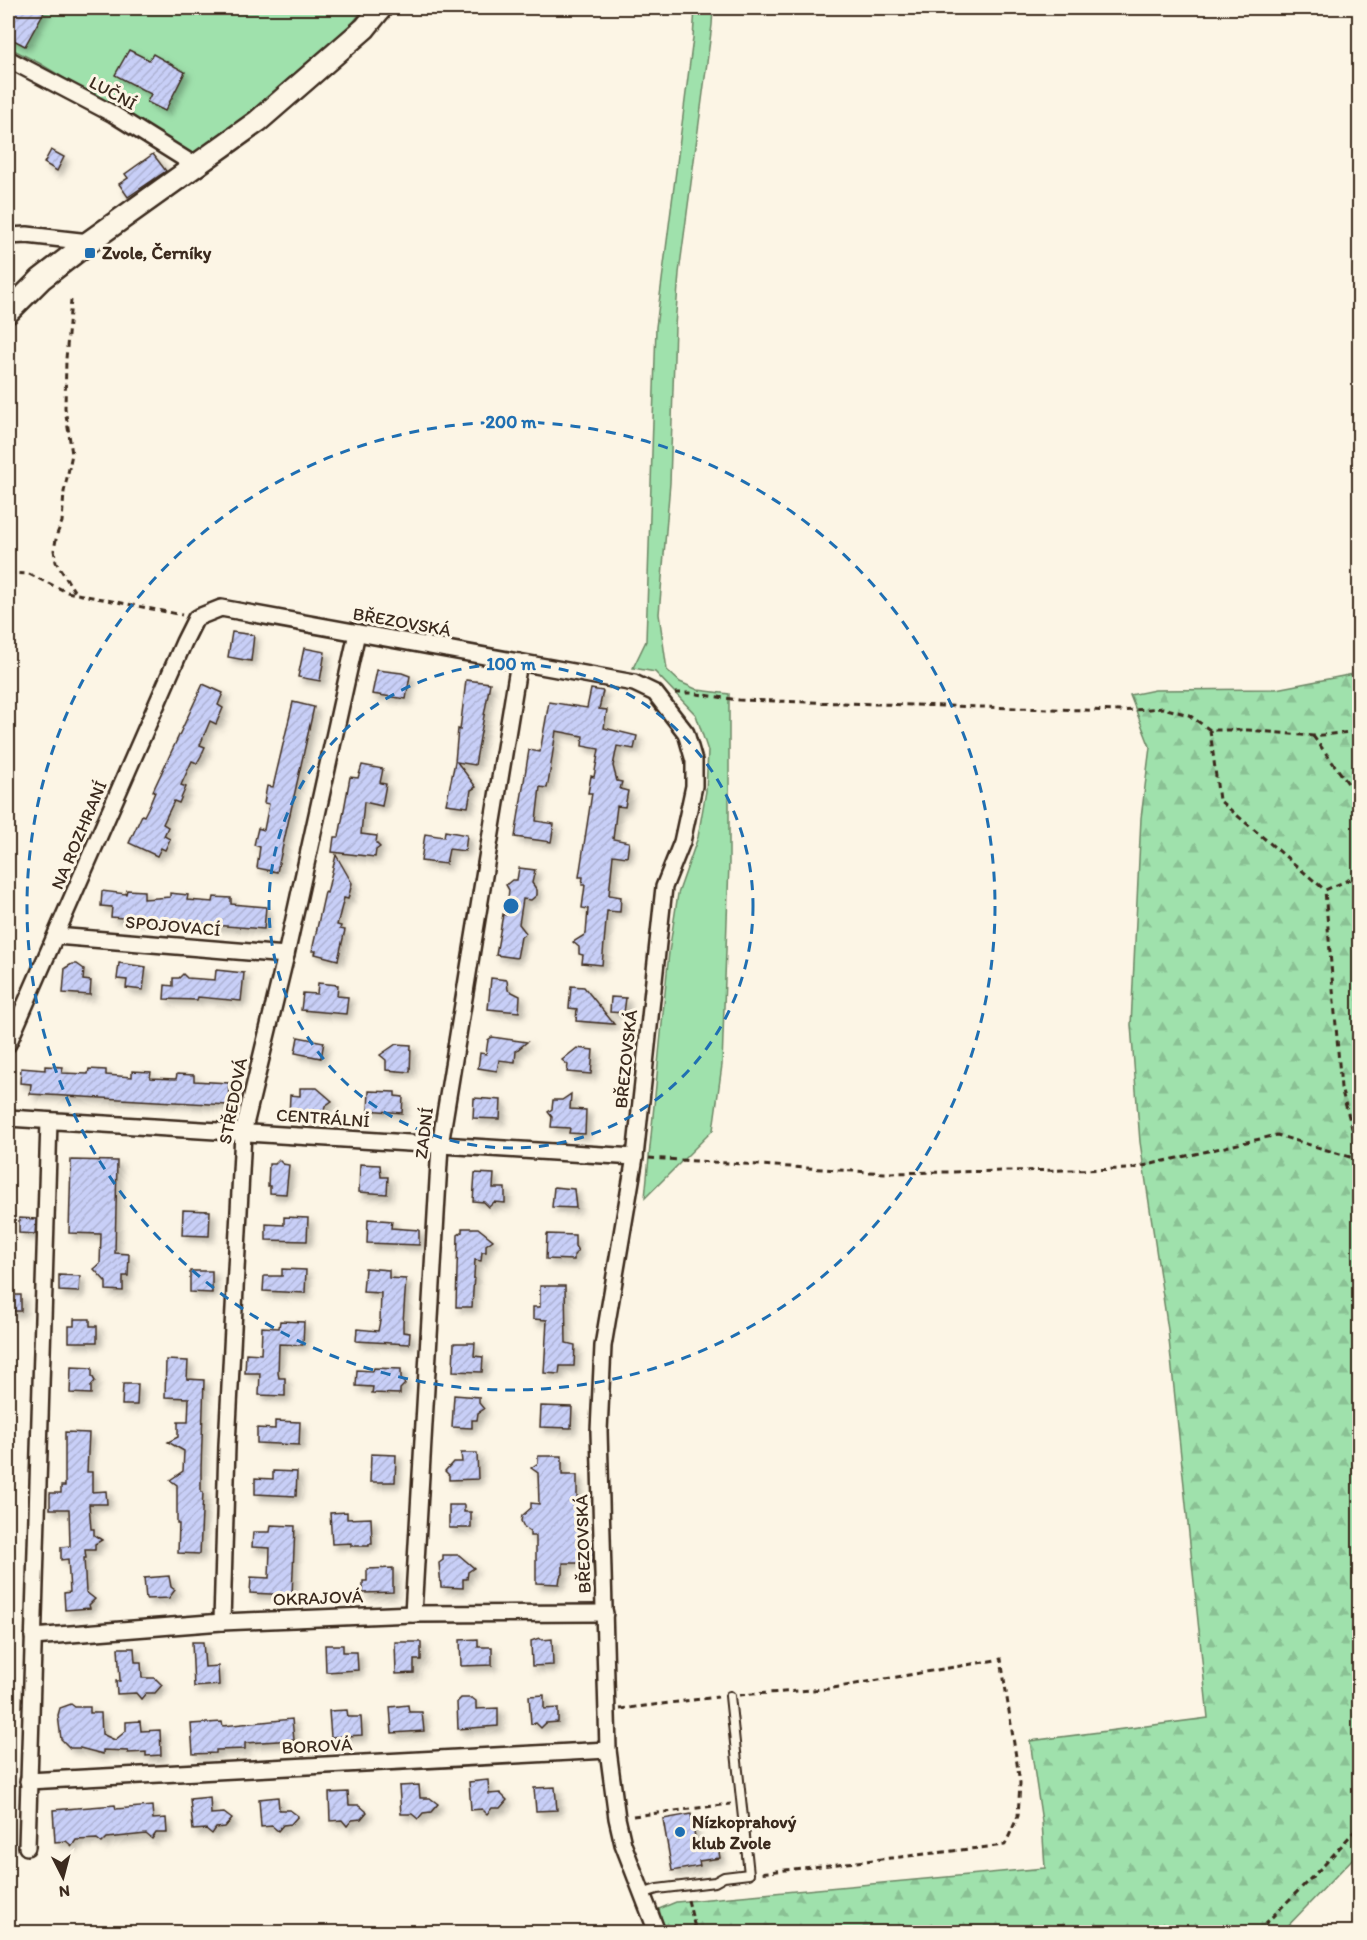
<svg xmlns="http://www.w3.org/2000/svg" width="1367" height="1940" viewBox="0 0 1367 1940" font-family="Itim,sans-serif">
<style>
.green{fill:#9fe1ac;stroke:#6d8665;stroke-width:1.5}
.forest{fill:url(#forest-firs);stroke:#6d8665;stroke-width:1.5}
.building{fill:url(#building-hatch);stroke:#3b2a1e;stroke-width:1.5;filter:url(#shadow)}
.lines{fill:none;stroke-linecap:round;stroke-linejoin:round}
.lane-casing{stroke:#3b2a1e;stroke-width:12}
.street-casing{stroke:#3b2a1e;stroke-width:20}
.secondary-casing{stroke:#3b2a1e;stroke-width:26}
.path{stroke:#3b2a1e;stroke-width:3;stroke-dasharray:6 4.5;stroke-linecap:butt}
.lane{stroke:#fcf5e5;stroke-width:8}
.street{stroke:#fcf5e5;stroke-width:15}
.secondary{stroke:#fcf5e5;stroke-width:21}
.ring{fill:none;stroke:#1f6fb2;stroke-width:3;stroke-dasharray:10 8}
.poi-dot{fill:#1f6fb2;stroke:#fcf5e5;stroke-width:2}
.labels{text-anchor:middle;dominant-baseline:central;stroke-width:6;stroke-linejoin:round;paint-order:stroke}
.street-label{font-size:18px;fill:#3b2a1e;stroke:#fcf5e5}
.poi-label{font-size:18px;font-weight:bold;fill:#3b2a1e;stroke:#fcf5e5;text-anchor:start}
.centre{fill:#1f6fb2;stroke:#fcf5e5;stroke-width:3}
.ring-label{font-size:18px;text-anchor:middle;font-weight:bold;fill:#1f6fb2;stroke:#fcf5e5;stroke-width:6;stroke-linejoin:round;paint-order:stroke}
</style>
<defs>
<pattern id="forest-firs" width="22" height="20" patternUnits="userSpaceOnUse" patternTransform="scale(1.5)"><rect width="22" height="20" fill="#9fe1ac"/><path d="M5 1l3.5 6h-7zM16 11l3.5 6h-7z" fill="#8ac194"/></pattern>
<pattern id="building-hatch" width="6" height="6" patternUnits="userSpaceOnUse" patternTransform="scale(1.5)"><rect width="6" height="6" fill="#c8cff7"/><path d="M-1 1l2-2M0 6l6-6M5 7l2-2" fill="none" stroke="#adb2d3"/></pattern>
<filter id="shadow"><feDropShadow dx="4.5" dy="4.5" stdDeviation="3" flood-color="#0004"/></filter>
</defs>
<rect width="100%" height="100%" fill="#fcf5e5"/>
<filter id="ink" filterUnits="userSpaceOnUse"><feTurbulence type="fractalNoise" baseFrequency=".0167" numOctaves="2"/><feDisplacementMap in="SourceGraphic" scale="12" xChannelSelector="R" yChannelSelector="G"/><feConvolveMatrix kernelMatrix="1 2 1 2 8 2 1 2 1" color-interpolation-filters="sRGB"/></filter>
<g filter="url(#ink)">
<!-- green -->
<g class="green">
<path d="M 8,8 L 364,8 L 349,28 L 266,101 L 193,156 L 39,63 L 8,47 Z"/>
<path d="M 695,8 L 713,8 L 712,25 L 679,273 L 675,326 L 670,483 L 659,614 L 667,670 L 680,682 L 698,690 L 729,694 L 729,863 L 722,1065 L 713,1130 L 645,1198 L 669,952 L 678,894 L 698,837 L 706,791 L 708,751 L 696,715 L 655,672 L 633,668 L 646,641 L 656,327 L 693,38 Z"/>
</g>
<!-- forest -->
<path class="forest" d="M 1359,673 L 1359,1852 L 1282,1932 L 665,1932 L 659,1909 L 676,1902 L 1045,1868 L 1042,1822 L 1030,1741 L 1208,1718 L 1168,1330 L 1140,1142 L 1131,1025 L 1141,818 L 1150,747 L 1130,695 L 1155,690 L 1276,689 Z"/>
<!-- building -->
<g class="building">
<path d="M 8,8 L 46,8 L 25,46 L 8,37 Z"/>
<path d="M 129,50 L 149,60 L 153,54 L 185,72 L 165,111 L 147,102 L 151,94 L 115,75 Z"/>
<path d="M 51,150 L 64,157 L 57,171 L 44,163 Z"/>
<path d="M 153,154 L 166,171 L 128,197 L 119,184 L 128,178 L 125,174 Z"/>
<path d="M 232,632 L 254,635 L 251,661 L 228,657 Z"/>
<path d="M 304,648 L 325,652 L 320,681 L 298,677 Z"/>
<path d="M 377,670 L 402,673 L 410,676 L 406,699 L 372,694 Z"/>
<path d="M 466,680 L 490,683 L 475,765 L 457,762 L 476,787 L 471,790 L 468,807 L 446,804 L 455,762 L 458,729 L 460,730 Z"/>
<path d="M 203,684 L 223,693 L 218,705 L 223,708 L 216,724 L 210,721 L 200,745 L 205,747 L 201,756 L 197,763 L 192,761 L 181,785 L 186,787 L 179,803 L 174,801 L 163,824 L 168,827 L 164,836 L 170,839 L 165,850 L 161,848 L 157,856 L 129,843 L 142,815 L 144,816 L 150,804 L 155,792 L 153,791 Z"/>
<path d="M 591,689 L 603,691 L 599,709 L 607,710 L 604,728 L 637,736 L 634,749 L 617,746 L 613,766 L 617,781 L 622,782 L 620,789 L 628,791 L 625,807 L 617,806 L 613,839 L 629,842 L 627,857 L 613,855 L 609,895 L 621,897 L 620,912 L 607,911 L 602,965 L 582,963 L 583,955 L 579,954 L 579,947 L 573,942 L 586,934 L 588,909 L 582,908 L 585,885 L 582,885 L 583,877 L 579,877 L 592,793 L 588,793 L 591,776 L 594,777 L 599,749 L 582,746 L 583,736 L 556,731 L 549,778 L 547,788 L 540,787 L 536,821 L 554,824 L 551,842 L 515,837 L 529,750 L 540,752 L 549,702 L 587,708 Z"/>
<path d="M 293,702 L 314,707 L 277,872 L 257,868 L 260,847 L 254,845 L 258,828 L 264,830 L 269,804 L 264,803 L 267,786 L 273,787 Z"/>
<path d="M 362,765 L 383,769 L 380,783 L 386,784 L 382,806 L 364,802 L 361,834 L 377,836 L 376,843 L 380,847 L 376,850 L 375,857 L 332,852 L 334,837 L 339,837 L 350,777 L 358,778 Z"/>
<path d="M 445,831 L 467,835 L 465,851 L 449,849 L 446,864 L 421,861 L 425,834 L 444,837 Z"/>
<path d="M 336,855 L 352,883 L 348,899 L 344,898 L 337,925 L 341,926 L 340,929 L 345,930 L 338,960 L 315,954 L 316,951 L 312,951 L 325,892 L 327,893 Z"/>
<path d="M 519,868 L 535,870 L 532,883 L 537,890 L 537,895 L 531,900 L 523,899 L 519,924 L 526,933 L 521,937 L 517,958 L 496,955 L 503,914 L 506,915 L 509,890 L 506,885 L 512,880 L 517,880 Z"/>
<path d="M 127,890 L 144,891 L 144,899 L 170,897 L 170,893 L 188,895 L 187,900 L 213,902 L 214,897 L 231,898 L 231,904 L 266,907 L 264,929 L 111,917 L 112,907 L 101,906 L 102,891 L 126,894 Z"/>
<path d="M 119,963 L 146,967 L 143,990 L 126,988 L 127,980 L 117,979 Z"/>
<path d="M 72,964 L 77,964 L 84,969 L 83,980 L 91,981 L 90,995 L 63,993 L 65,968 Z"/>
<path d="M 216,970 L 244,973 L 241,1001 L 198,997 L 197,1000 L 164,999 L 165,985 L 173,986 L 173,978 L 179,978 L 183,974 L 187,978 L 215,980 Z"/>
<path d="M 491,978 L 507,980 L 508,990 L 520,996 L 519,1012 L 488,1009 Z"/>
<path d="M 318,983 L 338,985 L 337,996 L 348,997 L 346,1014 L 301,1010 L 303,993 L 317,994 Z"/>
<path d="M 571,986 L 584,987 L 614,1024 L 576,1021 L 577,1009 L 569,1008 Z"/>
<path d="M 611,997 L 626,998 L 624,1013 L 610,1012 Z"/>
<path d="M 298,1037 L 324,1042 L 321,1058 L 295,1053 Z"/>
<path d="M 492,1037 L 527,1042 L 516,1051 L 515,1062 L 499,1060 L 497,1071 L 478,1068 L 480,1053 L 486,1054 L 488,1040 Z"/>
<path d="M 396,1044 L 411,1045 L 410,1072 L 386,1070 L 386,1060 L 380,1055 Z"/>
<path d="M 577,1048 L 593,1050 L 591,1074 L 567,1072 L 568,1065 L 562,1060 Z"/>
<path d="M 45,1066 L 63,1067 L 62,1073 L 88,1074 L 89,1069 L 106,1070 L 106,1075 L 132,1077 L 132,1071 L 151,1072 L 150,1078 L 176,1079 L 177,1074 L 194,1075 L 194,1081 L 229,1083 L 228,1105 L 30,1094 L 31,1084 L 20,1083 L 21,1068 L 45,1070 Z"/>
<path d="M 300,1088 L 317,1088 L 332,1101 L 325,1106 L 324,1112 L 313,1112 L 313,1118 L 289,1116 L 290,1095 L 300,1096 Z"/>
<path d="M 369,1091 L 395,1092 L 395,1096 L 403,1097 L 402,1113 L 368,1110 Z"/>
<path d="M 571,1094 L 570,1109 L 586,1110 L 585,1134 L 569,1133 L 570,1128 L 551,1127 L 552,1117 L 548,1112 L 552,1109 L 553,1100 L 562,1100 Z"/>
<path d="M 474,1098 L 501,1100 L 500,1119 L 473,1118 Z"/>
<path d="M 71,1160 L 117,1161 L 115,1253 L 129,1254 L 128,1276 L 123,1276 L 123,1291 L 106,1290 L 106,1282 L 94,1269 L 100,1264 L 101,1234 L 69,1233 Z"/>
<path d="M 279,1160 L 283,1164 L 289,1165 L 286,1194 L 270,1193 L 270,1186 L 268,1186 L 269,1164 L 275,1164 Z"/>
<path d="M 360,1164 L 380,1165 L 381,1177 L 388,1177 L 387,1194 L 359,1192 Z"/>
<path d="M 475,1173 L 494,1174 L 493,1188 L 505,1188 L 505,1203 L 494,1202 L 489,1207 L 484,1202 L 473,1201 Z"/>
<path d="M 554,1187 L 574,1189 L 576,1208 L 552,1207 Z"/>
<path d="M 183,1210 L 210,1211 L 209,1236 L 182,1235 Z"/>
<path d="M 284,1217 L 308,1218 L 307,1241 L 266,1240 L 266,1224 L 284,1225 Z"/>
<path d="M 19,1218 L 36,1219 L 35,1234 L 19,1233 Z"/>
<path d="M 368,1219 L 392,1221 L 391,1228 L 419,1230 L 419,1245 L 367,1243 Z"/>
<path d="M 462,1228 L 478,1228 L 493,1240 L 486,1245 L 486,1252 L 482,1252 L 481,1261 L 475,1260 L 472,1307 L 456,1307 L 458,1235 L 462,1232 Z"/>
<path d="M 547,1234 L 575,1235 L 575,1246 L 578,1251 L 574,1255 L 574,1260 L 546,1259 Z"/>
<path d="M 365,1268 L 389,1270 L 389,1278 L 406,1279 L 403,1323 L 403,1332 L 410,1333 L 409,1344 L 356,1341 L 357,1329 L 378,1331 L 380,1321 L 381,1293 L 363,1292 Z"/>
<path d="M 282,1269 L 306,1270 L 305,1293 L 263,1291 L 264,1276 L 282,1276 Z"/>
<path d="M 190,1271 L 212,1271 L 212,1293 L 190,1292 Z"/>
<path d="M 59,1275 L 80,1276 L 79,1292 L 59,1291 Z"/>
<path d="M 540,1286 L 565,1286 L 566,1343 L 575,1345 L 574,1366 L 560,1366 L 559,1374 L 544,1373 L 547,1320 L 533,1319 L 533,1307 L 540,1307 Z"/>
<rect x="8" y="1295" width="13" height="16"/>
<path d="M 74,1319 L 90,1319 L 90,1326 L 97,1326 L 97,1342 L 69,1342 L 69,1326 L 74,1326 Z"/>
<path d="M 280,1321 L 304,1322 L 303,1345 L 279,1344 L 278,1373 L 279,1378 L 285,1378 L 285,1396 L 259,1395 L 260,1373 L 245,1373 L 246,1353 L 261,1354 L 262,1327 L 279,1328 Z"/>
<path d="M 454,1343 L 475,1343 L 474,1356 L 483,1357 L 482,1372 L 453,1371 Z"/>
<path d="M 166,1360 L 188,1361 L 187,1379 L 204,1380 L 201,1469 L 201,1492 L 203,1492 L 200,1554 L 178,1553 L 179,1524 L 177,1524 L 177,1485 L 170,1480 L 183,1471 L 184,1451 L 168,1442 L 178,1437 L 178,1422 L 188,1422 L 189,1398 L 165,1397 Z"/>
<path d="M 71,1367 L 92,1368 L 92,1376 L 95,1381 L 91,1386 L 91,1394 L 70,1393 Z"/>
<path d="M 374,1368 L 401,1369 L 401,1379 L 405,1384 L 400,1389 L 400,1394 L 372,1393 L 373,1387 L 356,1386 L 357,1370 L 373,1371 Z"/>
<path d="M 123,1384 L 138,1384 L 137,1405 L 122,1405 Z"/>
<path d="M 454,1395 L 479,1397 L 479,1403 L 484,1409 L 478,1413 L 477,1420 L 472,1420 L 472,1428 L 452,1427 Z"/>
<path d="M 541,1406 L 572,1407 L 571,1428 L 540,1427 Z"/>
<path d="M 275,1421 L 300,1422 L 299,1445 L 257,1443 L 257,1428 L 275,1429 Z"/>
<path d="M 65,1432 L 89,1433 L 87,1472 L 92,1472 L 92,1492 L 106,1491 L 107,1504 L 89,1504 L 91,1529 L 94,1529 L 94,1535 L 102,1540 L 95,1544 L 95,1550 L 85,1550 L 86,1558 L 84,1558 L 86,1592 L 95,1599 L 89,1605 L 90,1608 L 65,1610 L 64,1593 L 70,1592 L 68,1559 L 61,1560 L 61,1547 L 70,1546 L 69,1509 L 50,1509 L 50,1493 L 61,1493 L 61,1486 L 65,1486 Z"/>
<path d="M 461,1453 L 477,1453 L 478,1479 L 449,1480 L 449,1475 L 445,1471 L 453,1462 L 462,1462 Z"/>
<path d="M 371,1454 L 396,1455 L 395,1482 L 370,1482 Z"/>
<path d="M 538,1456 L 562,1456 L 562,1475 L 577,1475 L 577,1504 L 580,1504 L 580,1547 L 593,1547 L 593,1563 L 563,1563 L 563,1574 L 560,1577 L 559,1584 L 536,1583 L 536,1536 L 530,1536 L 530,1531 L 524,1527 L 521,1521 L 522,1516 L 531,1508 L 531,1503 L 539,1504 L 538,1473 L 531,1468 L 538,1463 Z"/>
<path d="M 273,1471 L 297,1472 L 296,1496 L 255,1494 L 255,1478 L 273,1479 Z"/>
<path d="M 449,1505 L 464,1505 L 464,1512 L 471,1512 L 471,1528 L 449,1528 Z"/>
<path d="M 347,1512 L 347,1519 L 371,1518 L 372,1544 L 369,1544 L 369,1546 L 351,1546 L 351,1543 L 332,1544 L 330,1513 Z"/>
<path d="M 271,1525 L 295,1526 L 292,1595 L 250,1593 L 251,1577 L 269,1578 L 270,1548 L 252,1547 L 253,1532 L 270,1532 Z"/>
<path d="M 443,1555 L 459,1555 L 474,1568 L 468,1572 L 467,1579 L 463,1579 L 463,1588 L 441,1587 L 439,1563 L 443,1560 Z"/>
<path d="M 393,1568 L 393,1592 L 363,1593 L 363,1581 L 367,1581 L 367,1569 Z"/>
<path d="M 169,1576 L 171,1587 L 175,1590 L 169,1598 L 146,1599 L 144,1578 Z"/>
<path d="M 539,1638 L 542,1640 L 552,1639 L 553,1665 L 532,1666 L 531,1641 Z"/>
<path d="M 478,1639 L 478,1647 L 492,1647 L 492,1665 L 461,1666 L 460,1640 Z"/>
<path d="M 192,1642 L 203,1642 L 205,1667 L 218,1666 L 219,1685 L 194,1687 Z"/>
<path d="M 395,1642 L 421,1642 L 421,1660 L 414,1660 L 414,1673 L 396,1674 Z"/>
<path d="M 325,1645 L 343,1645 L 343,1652 L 357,1652 L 358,1670 L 326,1672 Z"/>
<path d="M 118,1648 L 134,1648 L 135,1662 L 141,1662 L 142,1678 L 155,1678 L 162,1685 L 155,1693 L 146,1693 L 141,1699 L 136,1693 L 117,1694 L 116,1681 L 120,1681 Z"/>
<path d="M 544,1695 L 544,1709 L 558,1708 L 558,1722 L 546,1723 L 541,1728 L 536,1723 L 531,1724 L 529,1696 Z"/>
<path d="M 461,1698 L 472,1698 L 476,1701 L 476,1709 L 498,1708 L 498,1726 L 458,1729 L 457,1702 Z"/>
<path d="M 71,1704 L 75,1707 L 90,1707 L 90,1713 L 101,1713 L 102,1734 L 115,1740 L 126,1731 L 126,1722 L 140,1721 L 141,1731 L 160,1730 L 161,1755 L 146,1756 L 146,1752 L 128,1753 L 128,1751 L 103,1750 L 103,1754 L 80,1748 L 70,1748 L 61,1739 L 58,1715 L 60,1708 Z"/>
<path d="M 408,1705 L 409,1712 L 422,1712 L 424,1731 L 392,1733 L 390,1707 Z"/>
<path d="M 347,1710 L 348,1717 L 361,1717 L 362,1735 L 331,1737 L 329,1711 Z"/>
<path d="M 292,1719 L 294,1740 L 245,1743 L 245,1749 L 216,1750 L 216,1753 L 193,1754 L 191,1724 L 222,1722 L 223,1726 Z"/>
<path d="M 488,1780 L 489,1794 L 500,1793 L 507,1800 L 500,1808 L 492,1808 L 487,1814 L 482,1809 L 471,1810 L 469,1782 Z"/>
<path d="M 419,1785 L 420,1798 L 430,1798 L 438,1804 L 431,1812 L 423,1813 L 418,1819 L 412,1814 L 401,1814 L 399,1786 Z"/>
<path d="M 555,1787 L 557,1810 L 536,1811 L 534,1788 Z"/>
<path d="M 348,1792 L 349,1805 L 359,1805 L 367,1812 L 361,1819 L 352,1820 L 347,1826 L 342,1820 L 330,1821 L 329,1793 Z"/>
<path d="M 210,1797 L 211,1814 L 224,1813 L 232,1819 L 225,1827 L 216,1828 L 212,1834 L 206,1829 L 193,1830 L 190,1799 Z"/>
<path d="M 278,1797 L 279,1810 L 290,1810 L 298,1816 L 291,1824 L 283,1825 L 278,1831 L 272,1826 L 261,1827 L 259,1799 Z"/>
<path d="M 115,1805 L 116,1809 L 152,1806 L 153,1819 L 166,1818 L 167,1833 L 156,1833 L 152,1839 L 146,1834 L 107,1838 L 102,1843 L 97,1839 L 76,1840 L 72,1846 L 66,1841 L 55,1842 L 53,1810 Z"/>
<path d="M 691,1814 L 697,1849 L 718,1846 L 720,1858 L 699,1861 L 700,1866 L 672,1871 L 663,1819 Z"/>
</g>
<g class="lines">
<!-- lane casing -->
<g class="lane-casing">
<path id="lane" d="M 642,1894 L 657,1889 L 715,1882 L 724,1877 L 749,1874 L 730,1696"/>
</g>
<!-- street casing -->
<g class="street-casing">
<g id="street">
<path d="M 8,59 L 113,114 L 196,166"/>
<path d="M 8,236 L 27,235 L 89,242"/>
<path d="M 56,936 L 286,955"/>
<path d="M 8,1044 L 184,642 L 196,618 L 221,608 L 634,683 L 655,693 L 686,733 L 694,761 L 694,786 L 682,842 L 664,887 L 635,1157 L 603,1346 L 599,1431 L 608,1750 L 617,1818 L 623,1844 L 657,1932"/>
<path d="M 8,1118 L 635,1157"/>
<path d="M 413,1614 L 440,1145 L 519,662"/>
<path d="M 222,1622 L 227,1445 L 243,1133 L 286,955 L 357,633"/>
<path d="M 33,1637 L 222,1622 L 413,1614 L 605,1613"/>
<path d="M 28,1781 L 608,1750"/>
<path d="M 27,1847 L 49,1121"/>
</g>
</g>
<!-- secondary casing -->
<g class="secondary-casing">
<path id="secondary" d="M 8,312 L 41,279 L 89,242 L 258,121 L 365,28 L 381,8"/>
</g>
<!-- path -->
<g class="path">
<path d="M 71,300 L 66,359 L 65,408 L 72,454 L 64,492 L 62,522 L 57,534 L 54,550 L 56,562 L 76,594"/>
<path d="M 8,573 L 29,574 L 67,592 L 182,615"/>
<path d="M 675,693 L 690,693 L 739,700 L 1120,711 L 1163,708 L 1189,715 L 1210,730 L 1248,730 L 1313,736 L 1360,731"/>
<path d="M 1210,730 L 1219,800 L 1325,890"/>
<path d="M 1313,736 L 1350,786 L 1360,794"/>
<path d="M 1360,875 L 1325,890 L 1341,1088 L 1360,1157"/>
<path d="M 649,1158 L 885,1173 L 1130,1169 L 1277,1135 L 1360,1160"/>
<path d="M 739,1695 L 827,1689 L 1001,1659 L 1020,1783 L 1018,1816 L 1005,1845 L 759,1873"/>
<path d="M 620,1709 L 718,1697"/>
<path d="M 633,1816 L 731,1804"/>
<path d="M 688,1900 L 696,1932"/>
<path d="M 1257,1932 L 1325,1864 L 1360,1825"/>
</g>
<!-- lane -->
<use href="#lane" class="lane"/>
<!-- street -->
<use href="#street" class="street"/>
<!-- secondary -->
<use href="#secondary" class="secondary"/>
</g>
</g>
<!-- distance rings -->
<g class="ring">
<circle cx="511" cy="906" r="242"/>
<circle cx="511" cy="906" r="484"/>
</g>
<!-- markers -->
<g class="poi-dot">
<rect x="84" y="247" width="12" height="12" rx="3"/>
<circle cx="680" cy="1832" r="6"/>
</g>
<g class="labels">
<!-- street labels -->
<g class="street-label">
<text transform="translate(113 93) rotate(29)">LUČNÍ</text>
<text transform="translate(402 622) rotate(10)">BŘEZOVSKÁ</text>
<text transform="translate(79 835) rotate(-67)">NA ROZHRANÍ</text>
<text transform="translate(173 926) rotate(5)">SPOJOVACÍ</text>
<text transform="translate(626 1059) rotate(-84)">BŘEZOVSKÁ</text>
<text transform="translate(233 1101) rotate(-79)">STŘEDOVÁ</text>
<text transform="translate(323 1118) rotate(4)">CENTRÁLNÍ</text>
<text transform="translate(424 1133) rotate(-83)">ZADNÍ</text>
<text transform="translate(583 1544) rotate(-92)">BŘEZOVSKÁ</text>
<text transform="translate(318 1598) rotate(-2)">OKRAJOVÁ</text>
<text transform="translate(317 1746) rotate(-3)">BOROVÁ</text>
</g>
<!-- poi labels -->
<g class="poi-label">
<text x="102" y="253">Zvole, Černíky</text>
<text x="692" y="1822">Nízkoprahový<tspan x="692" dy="21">klub Zvole</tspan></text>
</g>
</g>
<circle cx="511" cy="906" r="9" class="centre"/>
<g class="ring-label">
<text x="511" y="428">200 m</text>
<text x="511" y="670">100 m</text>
</g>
<!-- margin -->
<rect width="1367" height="1940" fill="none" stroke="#fcf5e5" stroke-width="30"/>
<rect x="15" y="15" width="1337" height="1910" fill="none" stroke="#3b2a1e" stroke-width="2" filter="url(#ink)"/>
<!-- north arrow -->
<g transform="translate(63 1877) rotate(174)" stroke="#fcf5e5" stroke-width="4.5" paint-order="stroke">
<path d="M0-4.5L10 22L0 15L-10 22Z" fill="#3b2a1e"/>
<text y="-9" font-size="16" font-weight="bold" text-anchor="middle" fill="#3b2a1e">N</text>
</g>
</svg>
